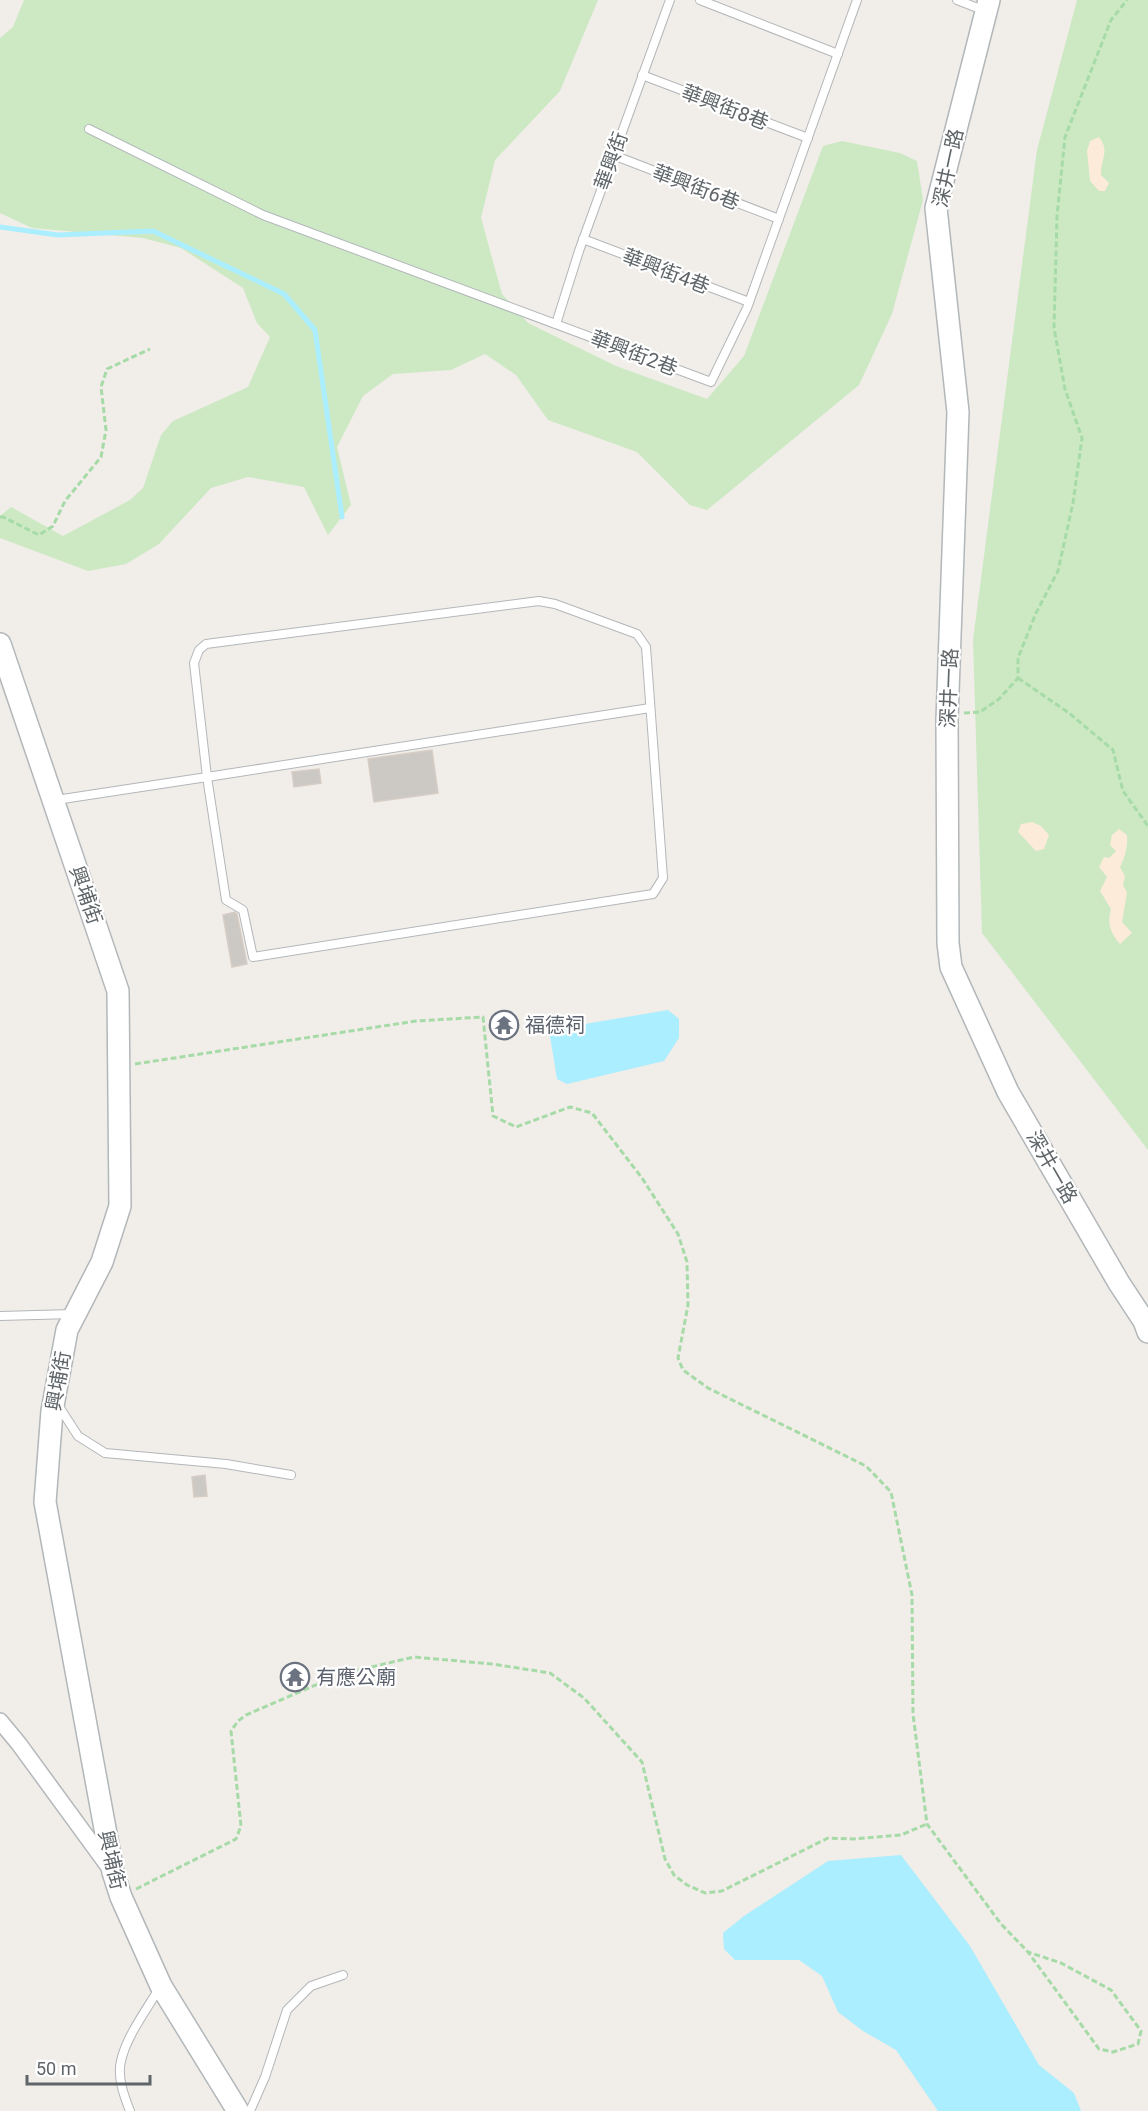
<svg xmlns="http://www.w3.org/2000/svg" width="1148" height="2111" viewBox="0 0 1148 2111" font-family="Roboto,'Noto Sans TC',sans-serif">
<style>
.green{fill:#cce9c4}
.sand{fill:#fcebd8}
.water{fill:#aef}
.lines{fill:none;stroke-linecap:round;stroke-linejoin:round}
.stream{stroke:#aef;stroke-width:5}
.building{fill:#ccc8c4;stroke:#d6cdc5;stroke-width:1.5}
.lane-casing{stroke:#b3b7ba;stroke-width:10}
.street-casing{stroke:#b3b7ba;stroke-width:18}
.secondary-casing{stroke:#b2b7ba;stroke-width:24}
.path{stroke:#a6dba8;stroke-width:3;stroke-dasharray:6 3;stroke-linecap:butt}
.lane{stroke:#fff;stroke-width:8}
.street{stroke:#fff;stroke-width:15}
.secondary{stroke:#fff;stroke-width:21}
.labels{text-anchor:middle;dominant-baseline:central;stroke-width:4.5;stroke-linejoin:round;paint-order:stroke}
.street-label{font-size:20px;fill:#5f6568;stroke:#fff}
.worship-label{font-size:20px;fill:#5b616d;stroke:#fff;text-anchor:start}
</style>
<rect width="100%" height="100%" fill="#f1ede8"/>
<!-- green -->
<g class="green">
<path d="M 24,0 L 598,0 L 560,91 L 495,160 L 481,218 L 502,294 L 528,323 L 616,366 L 707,399 L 744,356 L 823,146 L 842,141 L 900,153 L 917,161 L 923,200 L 892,314 L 859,385 L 707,510 L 690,505 L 637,452 L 548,420 L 516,375 L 485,354 L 451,370 L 393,374 L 363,396 L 337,447 L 351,505 L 328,535 L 304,487 L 248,477 L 211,488 L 159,544 L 126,564 L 88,571 L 0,538 L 0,516 L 11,507 L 63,536 L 130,500 L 143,488 L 161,435 L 173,421 L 248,387 L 270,337 L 257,323 L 243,288 L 181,248 L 143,238 L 32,228 L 0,213 L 0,38 L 13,27 Z"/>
<path d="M 1077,0 L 1148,0 L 1148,1150 L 982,933 L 973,640 L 1037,150 Z"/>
</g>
<!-- sand -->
<g class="sand">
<path d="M 1099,137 C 1110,151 1101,158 1101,175 L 1109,183 L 1105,191 L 1099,191 L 1090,181 L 1087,151 L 1090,141 Z"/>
<path d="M 1032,822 L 1041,826 L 1049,835 L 1044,849 L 1036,851 L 1018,832 L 1021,824 Z"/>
<path d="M 1119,829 L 1127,835 C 1128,846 1125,858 1120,867 L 1125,876 L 1123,885 L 1127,893 L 1122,922 L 1132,933 L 1120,944 C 1110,933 1107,923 1111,909 L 1100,891 L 1107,877 L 1099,867 L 1104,857 L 1109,858 L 1116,851 L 1110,845 L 1112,835 Z"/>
</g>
<!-- water -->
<g class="water">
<path d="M 668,1010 L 679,1019 L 679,1038 L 664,1061 L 567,1084 L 557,1079 L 549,1030 Z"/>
<path d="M 901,1855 L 970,1946 L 1039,2065 L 1074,2093 L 1081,2111 L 938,2111 L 896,2050 L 863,2031 L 838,2012 L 822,1976 L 799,1960 L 735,1960 L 724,1949 L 723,1933 L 744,1916 L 828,1861 Z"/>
</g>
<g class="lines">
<!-- stream -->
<path class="stream" d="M 0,227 L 58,235 L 153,231 L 284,294 L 315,330 L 342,517"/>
</g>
<!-- building -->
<g class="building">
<path d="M 432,750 L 438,793 L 374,802 L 368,759 Z"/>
<path d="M 319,769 L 321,783 L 294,787 L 292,772 Z"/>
<path d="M 235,912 L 237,914 L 247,964 L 232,967 L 223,915 Z"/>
<path d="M 508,1012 L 518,1024 L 500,1038 L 490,1026 Z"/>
<path d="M 205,1475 L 207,1496 L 194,1497 L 192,1477 Z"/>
</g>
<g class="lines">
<!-- lane casing -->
<g class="lane-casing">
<g id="lane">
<path d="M 700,0 L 838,54"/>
<path d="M 957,0 L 983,10"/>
<path d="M 642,75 L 808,138"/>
<path d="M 89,129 L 263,215 L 711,382 L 747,308 L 857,0"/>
<path d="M 613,155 L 779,219"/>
<path d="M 583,239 L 749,302"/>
<path d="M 556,324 L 579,251 L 670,0"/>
<path d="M 56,800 L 207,777 L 194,663 L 199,650 L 206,644 L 539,601 L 555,604 L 637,634 L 646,647 L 663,878 L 653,894 L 253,957 L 243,910 L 226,900 L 207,777 L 650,708"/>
<path d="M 0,1316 L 73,1314"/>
<path d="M 58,1405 L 78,1436 L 105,1453 L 226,1464 L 291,1475"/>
<path d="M 130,2111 C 124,2096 117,2077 121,2061 C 126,2037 147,2009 160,1987"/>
<path d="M 250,2111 L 265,2077 L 287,2010 L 311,1986 L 343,1975"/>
</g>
</g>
<!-- street casing -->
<g class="street-casing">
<path id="street" d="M 0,1721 L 19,1744 L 111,1870"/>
</g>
<!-- secondary casing -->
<g class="secondary-casing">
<g id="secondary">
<path d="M 989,0 L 936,208 L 958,412 L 947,720 L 948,943 L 951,967 L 1008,1092 L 1119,1283 L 1144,1321 L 1148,1332"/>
<path d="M 0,644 L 118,991 L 120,1206 L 102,1262 L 67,1330 L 52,1411 L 45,1502 L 113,1872 L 121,1897 L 161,1986 L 238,2111"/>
</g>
</g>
<!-- path -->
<g class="path">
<path d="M 0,517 L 3,517 L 39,535 L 53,526 L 65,501 L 101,457 L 106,430 L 101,387 L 107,369 L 150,349"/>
<path d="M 1018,678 L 1069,713 L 1113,750 L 1123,791 L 1148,826"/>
<path d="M 964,713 L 980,712 L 999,699 L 1018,678 L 1018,658 L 1036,613 L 1058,571 L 1073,503 L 1082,438 L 1065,389 L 1054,328 L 1057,216 L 1065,137 L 1111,20 L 1127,0"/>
<path d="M 135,1064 L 416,1021 L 483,1017 L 493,1116 L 516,1127 L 570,1107 L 592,1113 L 642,1178 L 678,1234 L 687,1262 L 688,1305 L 678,1358 L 683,1370 L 708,1388 L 866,1466 L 891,1492 L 912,1595 L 913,1714 L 927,1824 L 1001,1924 L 1028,1952 L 1099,2049 L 1113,2052 L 1138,2044 L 1141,2031 L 1111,1990 L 1061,1963 L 1028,1952"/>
<path d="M 136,1889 L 236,1839 L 241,1826 L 231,1731 L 238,1721 L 246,1715 L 341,1674 L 414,1657 L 492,1664 L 550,1673 L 584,1698 L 642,1762 L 665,1859 L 674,1875 L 687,1885 L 705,1893 L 722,1891 L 828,1838 L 853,1839 L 901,1835 L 927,1824"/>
</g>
<!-- lane -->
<use href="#lane" class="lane"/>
<!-- street -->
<use href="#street" class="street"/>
<!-- secondary -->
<use href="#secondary" class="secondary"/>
</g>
<!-- icons -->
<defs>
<g id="temple-ring" transform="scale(1.5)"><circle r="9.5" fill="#fff" stroke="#6b7280" stroke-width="1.5"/><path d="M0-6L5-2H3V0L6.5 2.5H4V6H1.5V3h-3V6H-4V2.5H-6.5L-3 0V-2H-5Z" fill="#6b7280"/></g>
</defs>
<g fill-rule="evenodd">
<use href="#temple-ring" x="504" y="1025"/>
<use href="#temple-ring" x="295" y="1677"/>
</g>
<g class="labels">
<!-- street labels -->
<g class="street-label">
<text transform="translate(725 107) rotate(21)">華興街8巷</text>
<text transform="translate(611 161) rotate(-70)">華興街</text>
<text transform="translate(948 168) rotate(-78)">深井一路</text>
<text transform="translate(696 187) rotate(21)">華興街6巷</text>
<text transform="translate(666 271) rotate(21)">華興街4巷</text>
<text transform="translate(634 353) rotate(21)">華興街2巷</text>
<text transform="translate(949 688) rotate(-88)">深井一路</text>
<text transform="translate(86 895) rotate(71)">興埔街</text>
<text transform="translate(1052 1167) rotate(60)">深井一路</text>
<text transform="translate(58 1381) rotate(-80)">興埔街</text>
<text transform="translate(112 1860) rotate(77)">興埔街</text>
</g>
<!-- worship labels -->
<g class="worship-label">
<text x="525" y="1025">福德祠</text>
<text x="316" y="1677">有應公廟</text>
</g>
</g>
<!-- scale -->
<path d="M27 2075v9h123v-9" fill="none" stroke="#5f6568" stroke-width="3"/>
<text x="36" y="2075" font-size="18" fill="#5f6568" stroke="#ffffff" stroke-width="4.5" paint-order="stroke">50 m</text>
</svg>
